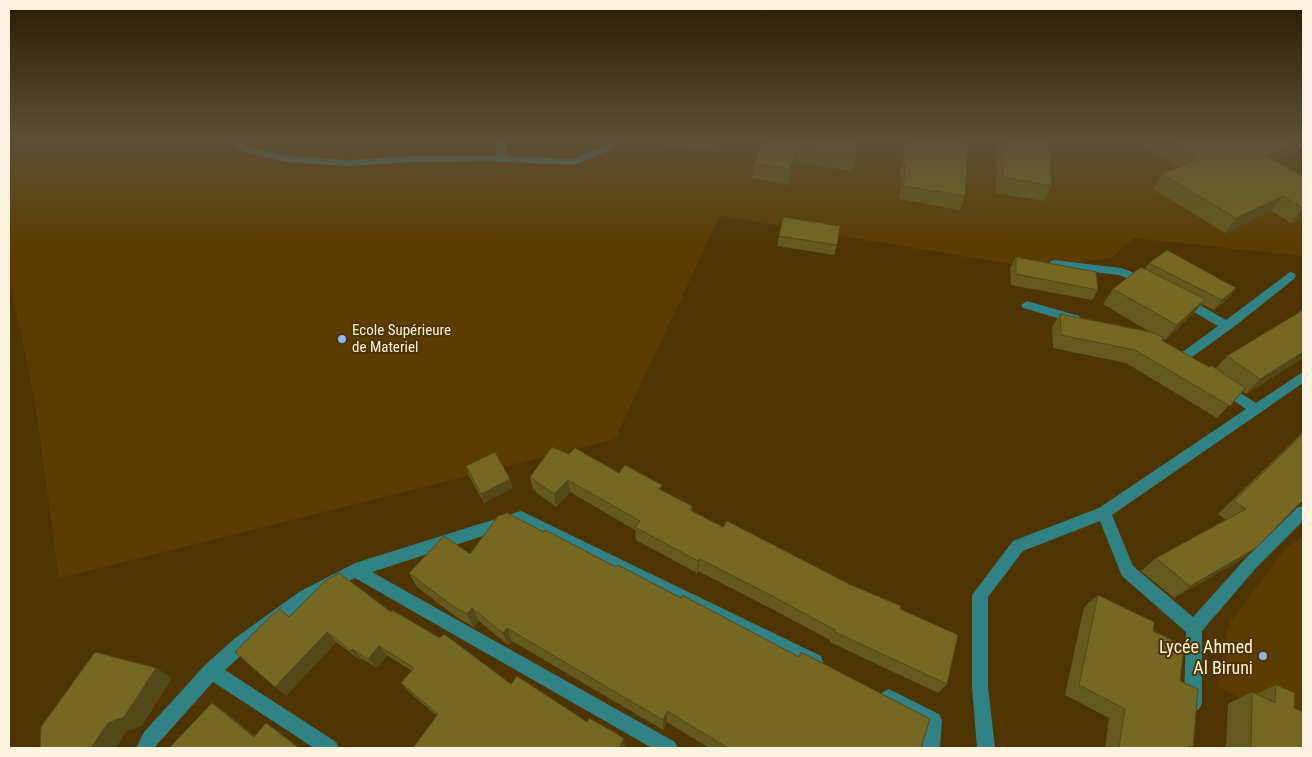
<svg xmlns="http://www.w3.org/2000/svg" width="1312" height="757" viewBox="0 0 1312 757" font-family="'Roboto Condensed',sans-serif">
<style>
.built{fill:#5b3d00}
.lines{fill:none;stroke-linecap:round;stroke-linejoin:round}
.minor{fill:#318285;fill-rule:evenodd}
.major{fill:#31c4c8;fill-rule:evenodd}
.wall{fill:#65591d}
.shaded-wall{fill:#534918}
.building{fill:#766822;stroke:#534918}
.poi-dot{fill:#8cb9fc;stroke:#4e3400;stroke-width:2}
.labels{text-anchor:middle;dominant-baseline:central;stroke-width:4;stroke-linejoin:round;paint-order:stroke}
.poi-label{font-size:15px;fill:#fef2e0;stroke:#4e3400;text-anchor:start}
.near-poi-label{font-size:18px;fill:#fef2e0;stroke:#4e3400;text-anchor:end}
</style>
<rect width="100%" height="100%" fill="#4e3400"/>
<!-- built -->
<g class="built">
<path d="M 9,139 L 1253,139 L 1303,167 L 1303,256 L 1134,238 L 1111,258 L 1033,268 L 720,216 L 615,439 L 59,578 L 35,402 L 9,277 Z"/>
<path d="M 1303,536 L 1303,734 L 1218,686 L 1228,626 L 1285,549 Z"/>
</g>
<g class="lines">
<!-- minor -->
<g class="minor">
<path d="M 230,139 L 240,139 L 247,147 L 287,156 L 348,160 L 412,156 L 496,156 L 496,139 L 505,139 L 505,156 L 573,159 L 602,147 L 607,139 L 616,139 L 609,151 L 574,165 L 486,161 L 412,162 L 348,166 L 287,162 L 241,151 Z"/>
<path d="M 1053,260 L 1121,268 L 1148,278 L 1150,281 L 1144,285 L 1119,275 L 1049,267 L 1048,264 Z"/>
<path d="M 1290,272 L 1294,273 L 1296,276 L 1294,279 L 1231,329 L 1185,362 L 1177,362 L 1175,359 L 1177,356 L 1218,326 L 1180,304 L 1178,301 L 1180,298 L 1188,298 L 1226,320 Z"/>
<path d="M 1027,301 L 1079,316 L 1081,319 L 1075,323 L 1023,308 L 1021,305 Z"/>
<path d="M 1303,372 L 1303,383 L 1112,515 L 1133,566 L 1193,617 L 1246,558 L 1298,507 L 1303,506 L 1303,521 L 1256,568 L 1202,631 L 1202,703 L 1199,709 L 1193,712 L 1187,709 L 1184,703 L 1186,632 L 1122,576 L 1100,521 L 1023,551 L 988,597 L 988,687 L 995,748 L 977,748 L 972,687 L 972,595 L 1013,541 L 1099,508 L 1246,409 L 1220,391 L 1218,388 L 1220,385 L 1228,385 L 1256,403 Z"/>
<path d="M 521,511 L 821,656 L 823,662 L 821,668 L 815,670 L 809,668 L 520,524 L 372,572 L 675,742 L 678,748 L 652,748 L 355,578 L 311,602 L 246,651 L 225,670 L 336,742 L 339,748 L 314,748 L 213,682 L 154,748 L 136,748 L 144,732 L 205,665 L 234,639 L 299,592 L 355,563 Z"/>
<path d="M 889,689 L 939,714 L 942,720 L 940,748 L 922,748 L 924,725 L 883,704 L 880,698 L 883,692 Z"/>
</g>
<!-- major -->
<path class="major" d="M 1284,139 L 1295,139 L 1303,143 L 1303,149 Z"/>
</g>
<!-- wall -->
<g class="wall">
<path d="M 644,139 L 724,139 L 721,151 L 644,143 Z"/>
<path d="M 764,139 L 856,156 L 852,171 L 795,162 L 788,185 L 752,178 L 754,163 Z"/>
<path d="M 906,139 L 968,139 L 965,196 L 960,210 L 899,199 L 902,177 L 899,177 Z"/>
<path d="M 991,139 L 1048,139 L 1052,186 L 1044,201 L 996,193 L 997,144 L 991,144 Z"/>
<path d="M 1142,139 L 1303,139 L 1303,140 L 1294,152 L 1276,161 L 1303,176 L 1303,217 L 1291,223 L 1271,211 L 1225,233 L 1153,189 L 1162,174 L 1179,167 L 1141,146 L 1144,140 Z"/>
<path d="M 779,236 L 837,245 L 834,255 L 777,246 Z"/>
<path d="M 1016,257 L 1098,290 L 1092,300 L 1011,285 L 1010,268 Z"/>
<path d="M 1149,263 L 1236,288 L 1228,299 L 1214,310 L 1201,304 L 1193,314 L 1165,340 L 1163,339 L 1162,340 L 1209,367 L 1216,368 L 1227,356 L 1303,310 L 1303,358 L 1246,394 L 1242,391 L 1217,418 L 1126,363 L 1053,348 L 1052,327 L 1060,314 L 1150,332 L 1103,304 L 1113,289 L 1145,269 Z"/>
<path d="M 1303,432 L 1303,500 L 1239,561 L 1174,598 L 1141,571 L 1156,558 L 1226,520 L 1218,514 Z"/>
<path d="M 569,454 L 619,473 L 662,491 L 692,506 L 692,512 L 723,527 L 851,585 L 900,609 L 947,684 L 938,693 L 830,642 L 830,640 L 770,608 L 698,571 L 697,573 L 636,540 L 635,530 L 570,492 L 556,507 L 533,490 L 530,477 Z"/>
<path d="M 466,466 L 513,488 L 484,503 L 469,476 Z"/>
<path d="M 470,554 L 921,748 L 709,748 L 667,722 L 663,730 L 512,641 L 508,645 L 479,621 L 474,627 L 458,618 L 417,587 L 409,573 Z"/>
<path d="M 1098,595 L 1153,631 L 1180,681 L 1193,748 L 1105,748 L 1109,718 L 1065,695 L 1084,607 Z"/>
<path d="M 391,612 L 511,684 L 587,722 L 625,746 L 624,748 L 413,748 L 437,716 L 409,692 L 401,683 L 412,671 L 387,655 L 377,668 L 361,658 L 360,660 L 336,642 L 286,696 L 289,617 Z"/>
<path d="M 1276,685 L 1294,708 L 1303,748 L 1226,748 L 1228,704 L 1252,692 L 1256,694 Z"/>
</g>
<!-- shaded-wall -->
<g class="shaded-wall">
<path d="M 722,139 L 724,139 L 721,151 Z"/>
<path d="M 1303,139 L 1303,140 L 1294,152 L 1256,170 L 1267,156 Z"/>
<path d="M 798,147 L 795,162 L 788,185 L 790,169 Z"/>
<path d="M 1283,196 L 1271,211 L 1225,233 L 1236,218 Z"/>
<path d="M 1303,208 L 1303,217 L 1291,223 Z"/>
<path d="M 1236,288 L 1228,299 L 1214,310 L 1222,300 Z"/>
<path d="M 1205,299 L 1193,314 L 1165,340 L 1177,325 Z"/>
<path d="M 1303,352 L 1303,358 L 1246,394 L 1260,379 Z"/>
<path d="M 510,479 L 513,488 L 484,503 L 481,494 Z"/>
<path d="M 568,480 L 570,492 L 556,507 L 554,494 Z"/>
<path d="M 1256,548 L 1239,561 L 1174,598 L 1190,586 Z"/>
<path d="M 700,559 L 698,571 L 697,573 L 698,561 Z"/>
<path d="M 472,608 L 479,621 L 474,627 L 467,614 Z"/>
<path d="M 507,628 L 512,641 L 508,645 L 503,633 Z"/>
<path d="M 327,632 L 336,642 L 286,696 L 275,687 Z"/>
<path d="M 379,646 L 387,655 L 377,668 L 368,659 Z"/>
<path d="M 352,649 L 361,658 L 360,660 L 351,651 Z"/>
<path d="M 156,668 L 172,678 L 142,726 L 126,732 L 116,748 L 91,748 L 108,723 Z"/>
<path d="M 212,703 L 226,712 L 266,745 L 254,737 Z"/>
<path d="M 667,711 L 667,722 L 663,730 L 663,720 Z"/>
<path d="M 266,723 L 278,731 L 300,748 L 299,748 Z"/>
<path d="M 624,738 L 625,746 L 624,748 L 619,748 Z"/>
</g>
<!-- building -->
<g class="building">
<path d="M 764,139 L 859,139 L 856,156 L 798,147 L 790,169 L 754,163 Z"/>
<path d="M 907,139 L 968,139 L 965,196 L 903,186 L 906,164 L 903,163 Z"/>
<path d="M 1003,139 L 1048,139 L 1052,186 L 1003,177 Z"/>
<path d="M 1162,139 L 1303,139 L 1267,156 L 1303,176 L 1303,208 L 1283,196 L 1236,218 L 1162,174 L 1199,158 Z"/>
<path d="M 783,217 L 840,226 L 837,245 L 779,236 Z"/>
<path d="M 1167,250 L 1236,288 L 1222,300 L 1149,263 Z"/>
<path d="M 1016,257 L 1096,272 L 1098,290 L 1016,274 Z"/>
<path d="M 1141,267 L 1205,299 L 1177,325 L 1113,289 Z"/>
<path d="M 1303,310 L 1303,352 L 1260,379 L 1227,356 Z"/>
<path d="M 1060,314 L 1151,332 L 1164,338 L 1161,340 L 1209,367 L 1212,366 L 1245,388 L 1230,406 L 1135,350 L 1061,335 Z"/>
<path d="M 1303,434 L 1303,500 L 1256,548 L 1190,586 L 1156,558 L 1246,509 L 1234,501 Z"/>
<path d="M 552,447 L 569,454 L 575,448 L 619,473 L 625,465 L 662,485 L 659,489 L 692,506 L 690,510 L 723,527 L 727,521 L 851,585 L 901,606 L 900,609 L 958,635 L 947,684 L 835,632 L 835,630 L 774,597 L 700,559 L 698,561 L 635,527 L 640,521 L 568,480 L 554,494 L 530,477 Z"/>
<path d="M 495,452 L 510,479 L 481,494 L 466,466 Z"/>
<path d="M 507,513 L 544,532 L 545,530 L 616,567 L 618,565 L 681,598 L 682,595 L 799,657 L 801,652 L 930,719 L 921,748 L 728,748 L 667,711 L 663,720 L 507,628 L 503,633 L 472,608 L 467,614 L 450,604 L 409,573 L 444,536 L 470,554 L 498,516 Z"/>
<path d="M 339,573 L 391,612 L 392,610 L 440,638 L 444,634 L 511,684 L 517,676 L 587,722 L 589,718 L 624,738 L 619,748 L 413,748 L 438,714 L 401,683 L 414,668 L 379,646 L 368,659 L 352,649 L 351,651 L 327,632 L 275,687 L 235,652 L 272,615 L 280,609 L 289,617 L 325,581 Z"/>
<path d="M 1098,595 L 1154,622 L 1153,631 L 1184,646 L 1180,681 L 1198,689 L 1193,748 L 1189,746 L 1188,748 L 1119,748 L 1125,709 L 1079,685 Z"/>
<path d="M 95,652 L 156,668 L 124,717 L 108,723 L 91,748 L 40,748 L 41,727 Z"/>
<path d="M 1276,685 L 1295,693 L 1294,708 L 1303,712 L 1303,748 L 1251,748 L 1252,692 L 1275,703 Z"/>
<path d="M 212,703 L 254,737 L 266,723 L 299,748 L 169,748 Z"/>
</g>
<!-- sky -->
<linearGradient id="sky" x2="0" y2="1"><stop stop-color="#2b1d00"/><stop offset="0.57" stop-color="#5d5037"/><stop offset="1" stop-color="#5d5037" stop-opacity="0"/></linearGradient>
<rect width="1312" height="245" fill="url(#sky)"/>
<!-- markers -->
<g class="poi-dot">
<circle cx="342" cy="339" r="5"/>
<circle cx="1263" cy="656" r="5"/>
</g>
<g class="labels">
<!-- poi labels -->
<g class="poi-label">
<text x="352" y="330">Ecole Supérieure<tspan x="352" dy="17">de Materiel</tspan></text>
</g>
<!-- near-poi labels -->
<g class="near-poi-label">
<text x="1253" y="646">Lycée Ahmed<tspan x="1253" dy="21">Al Biruni</tspan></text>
</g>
</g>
<!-- border -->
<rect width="1312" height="757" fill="none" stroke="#fef2e0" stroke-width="20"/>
</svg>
